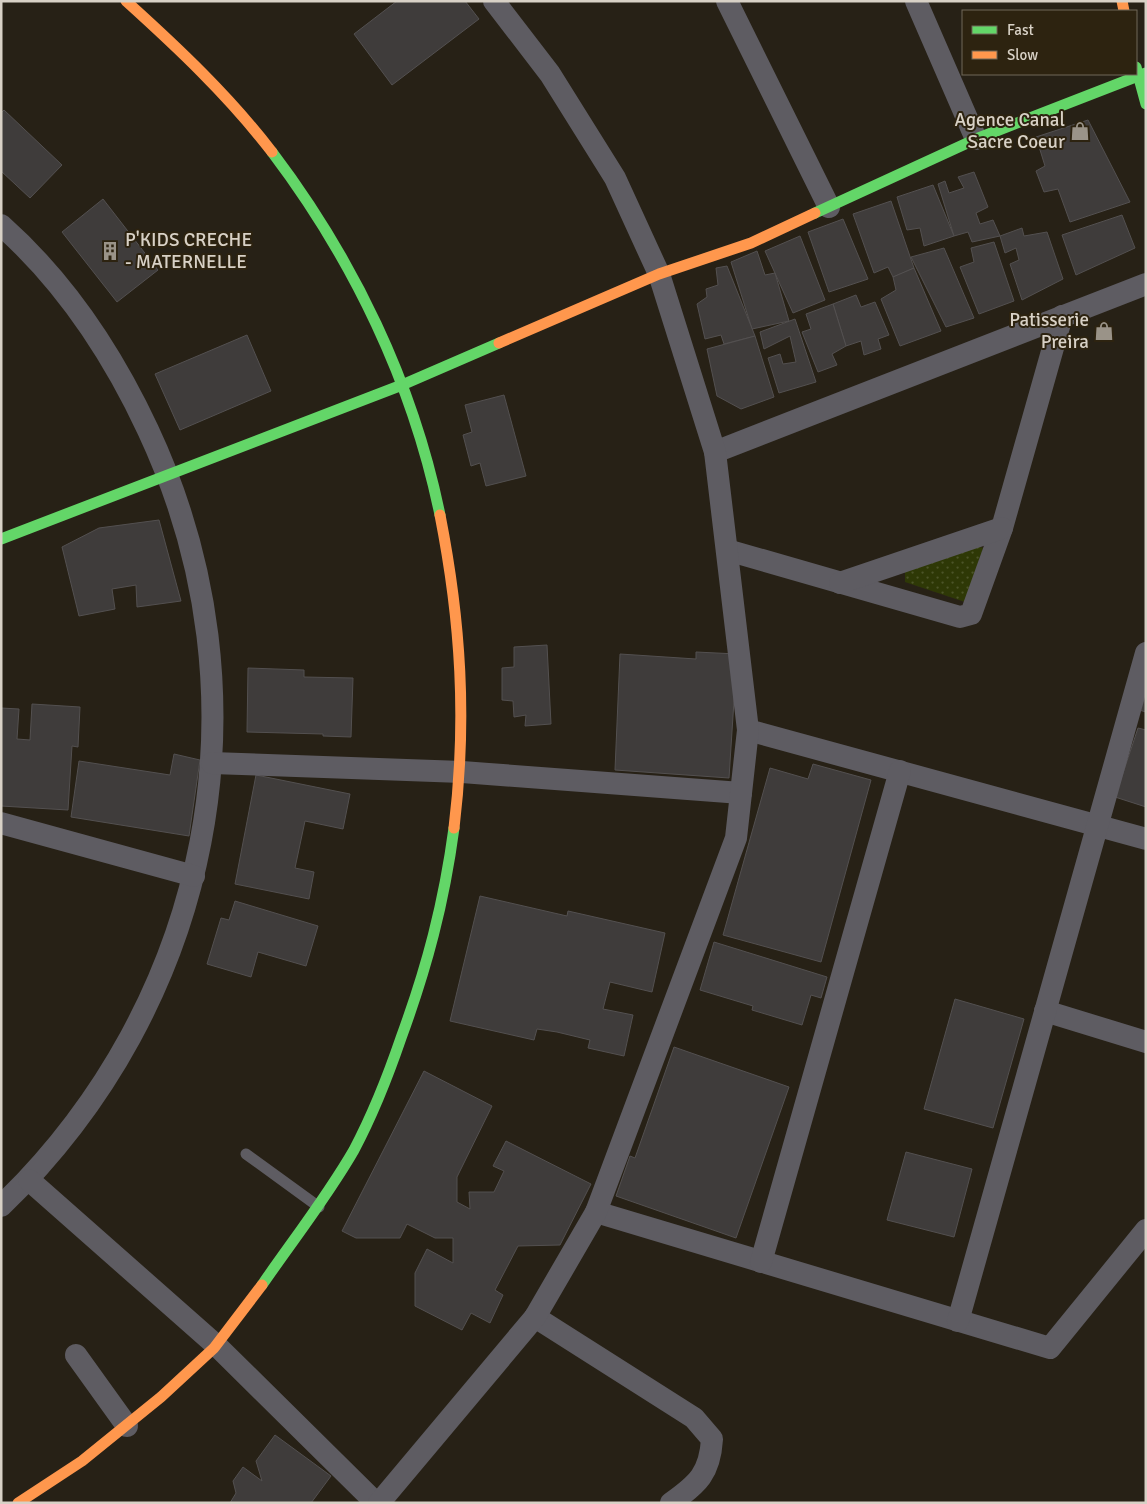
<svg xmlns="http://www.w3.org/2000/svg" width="1147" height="1504" viewBox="0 0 1147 1504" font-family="Signika,sans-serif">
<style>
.grass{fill:url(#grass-dots)}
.building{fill:#3f3c3b;stroke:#535050}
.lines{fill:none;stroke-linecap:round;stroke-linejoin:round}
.lane{stroke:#5e5c62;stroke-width:11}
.street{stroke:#5e5c62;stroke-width:22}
.fast{stroke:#63d668;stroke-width:11}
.slow{stroke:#ff974d;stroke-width:11}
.labels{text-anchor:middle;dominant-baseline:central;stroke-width:4;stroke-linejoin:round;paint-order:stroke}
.poi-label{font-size:19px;fill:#d8d1c6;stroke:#2d2310;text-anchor:end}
</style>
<defs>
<pattern id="grass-dots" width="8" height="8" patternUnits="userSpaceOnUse" patternTransform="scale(1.25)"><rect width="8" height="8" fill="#2e3806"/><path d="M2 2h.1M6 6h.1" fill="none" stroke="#4c5429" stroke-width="1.8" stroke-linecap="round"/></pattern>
</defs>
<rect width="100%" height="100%" fill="#272116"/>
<!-- grass -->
<path class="grass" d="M 974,545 L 983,548 L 965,602 L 905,582 L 905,571 Z"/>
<!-- building -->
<g class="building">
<path d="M 397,1 L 465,1 L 479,19 L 392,85 L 354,34 Z"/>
<path d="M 4,110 L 62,165 L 30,198 L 1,171 L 1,113 Z"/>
<path d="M 1088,120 L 1130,202 L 1070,222 L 1058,189 L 1044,192 L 1036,171 L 1045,166 L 1036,137 Z"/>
<path d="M 974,172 L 988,207 L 976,213 L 980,224 L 993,220 L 1000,236 L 972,242 L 968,232 L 954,236 L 938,184 L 945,181 L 949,193 L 964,188 L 958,177 Z"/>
<path d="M 933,185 L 954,236 L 924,246 L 920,228 L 907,230 L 897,197 Z"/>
<path d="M 103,199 L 158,270 L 117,302 L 62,232 Z"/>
<path d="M 891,201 L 914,268 L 893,277 L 888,267 L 874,273 L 853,214 Z"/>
<path d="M 1122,215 L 1135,248 L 1076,275 L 1062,235 Z"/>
<path d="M 843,219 L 868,279 L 829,292 L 808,232 Z"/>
<path d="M 1022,228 L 1024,236 L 1047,232 L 1063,279 L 1022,300 L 1010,264 L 1019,260 L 1016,248 L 1005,253 L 1000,236 Z"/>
<path d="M 800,236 L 825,300 L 793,313 L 765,251 Z"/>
<path d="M 994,242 L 1014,301 L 979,314 L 960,267 L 974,262 L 971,248 Z"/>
<path d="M 944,248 L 974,318 L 946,327 L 911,257 Z"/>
<path d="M 757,251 L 765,275 L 775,273 L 789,321 L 752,329 L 731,262 Z"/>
<path d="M 727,266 L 755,336 L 724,344 L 721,335 L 705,339 L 697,304 L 707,297 L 706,289 L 718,285 L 716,268 Z"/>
<path d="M 914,268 L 941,331 L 900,346 L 881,299 L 896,290 L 893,277 Z"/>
<path d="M 856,295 L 861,307 L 875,302 L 889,335 L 878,339 L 881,349 L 864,355 L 861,341 L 846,346 L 833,304 Z"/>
<path d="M 833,304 L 846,346 L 832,354 L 837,365 L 818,372 L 802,332 L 811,329 L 806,314 Z"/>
<path d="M 795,319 L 816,382 L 779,393 L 768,358 L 780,354 L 783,364 L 796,362 L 790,336 L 764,349 L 760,332 Z"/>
<path d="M 247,335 L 271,391 L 180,430 L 155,374 Z"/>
<path d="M 755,336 L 774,397 L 741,409 L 717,396 L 707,349 Z"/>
<path d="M 504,395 L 526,476 L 486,486 L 480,463 L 471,466 L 463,435 L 472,432 L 465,405 Z"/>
<path d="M 159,520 L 181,601 L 137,607 L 136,585 L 112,589 L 115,609 L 79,616 L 62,547 L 99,528 Z"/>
<path d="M 547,645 L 551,724 L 525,726 L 526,715 L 514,717 L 513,701 L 502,700 L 502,668 L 514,667 L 514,647 Z"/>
<path d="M 696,652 L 737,654 L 729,778 L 615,770 L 620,654 L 696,659 Z"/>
<path d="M 248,668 L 304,670 L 304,677 L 353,678 L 351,737 L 323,736 L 323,734 L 247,732 Z"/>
<path d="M 1146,690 L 1146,712 L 1139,710 Z"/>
<path d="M 32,704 L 80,707 L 78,747 L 72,746 L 68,810 L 1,806 L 1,708 L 19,709 L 17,739 L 30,740 Z"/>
<path d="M 1138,728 L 1146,730 L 1146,807 L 1115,797 Z"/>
<path d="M 174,754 L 200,760 L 189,836 L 71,817 L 79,761 L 170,775 Z"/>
<path d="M 813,764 L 871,780 L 821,962 L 723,935 L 770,768 L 808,779 Z"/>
<path d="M 256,775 L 350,794 L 343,829 L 305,821 L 295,868 L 314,872 L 309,899 L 235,884 Z"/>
<path d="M 480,896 L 567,916 L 568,911 L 665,933 L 652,992 L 610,982 L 603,1009 L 633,1015 L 624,1056 L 588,1048 L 590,1040 L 557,1032 L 537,1029 L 534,1040 L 450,1021 Z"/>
<path d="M 235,901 L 318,926 L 306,966 L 258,952 L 251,977 L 207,964 L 221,918 L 229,920 Z"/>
<path d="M 714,942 L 827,977 L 821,998 L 811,995 L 802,1025 L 752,1010 L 753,1006 L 700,990 Z"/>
<path d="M 955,999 L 1024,1019 L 993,1128 L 924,1109 Z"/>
<path d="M 674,1047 L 789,1087 L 736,1238 L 616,1196 L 630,1156 L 635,1158 Z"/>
<path d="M 424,1071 L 492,1106 L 457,1177 L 457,1202 L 470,1209 L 469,1192 L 494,1192 L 504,1171 L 493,1166 L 506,1141 L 591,1184 L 560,1245 L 518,1246 L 495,1290 L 503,1295 L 490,1323 L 471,1313 L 462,1330 L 415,1306 L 415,1273 L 427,1249 L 453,1263 L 453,1238 L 435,1238 L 407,1224 L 400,1238 L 356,1238 L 342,1231 Z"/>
<path d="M 906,1152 L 972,1169 L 954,1237 L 887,1220 Z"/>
<path d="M 275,1435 L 331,1476 L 311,1503 L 230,1503 L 236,1493 L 233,1481 L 243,1467 L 262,1481 L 256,1461 Z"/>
</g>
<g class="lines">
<!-- lane -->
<path class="lane" d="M 246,1154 L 319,1207"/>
<!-- street -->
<g class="street">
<path d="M 727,1 L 829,207"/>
<path d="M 916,1 L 976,139"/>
<path d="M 1,225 C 64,281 113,355 148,430 C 273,697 212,1003 1,1206"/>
<path d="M 715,452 L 1146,284"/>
<path d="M 727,550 L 960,617 L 971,614 L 1002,528 L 1062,316"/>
<path d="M 840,583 L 1002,528"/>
<path d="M 748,730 L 1146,839"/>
<path d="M 212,763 L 462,772 L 741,793"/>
<path d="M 1,823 L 194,876"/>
<path d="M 1045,1011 L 1146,1042"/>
<path d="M 29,1180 L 217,1346 L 376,1503"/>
<path d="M 596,1212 L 1050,1348 L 1146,1230"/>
<path d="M 761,1262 L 900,771"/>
<path d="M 535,1317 L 694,1418 L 712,1439 C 710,1473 698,1484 671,1503"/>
<path d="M 958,1321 L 1146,653"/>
<path d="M 76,1355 L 127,1426"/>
<path d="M 379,1503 L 535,1317 L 596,1212 L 736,838 L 748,730 L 715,452 L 659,274 L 615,178 L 550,74 L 494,1"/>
</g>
<!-- fast -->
<g class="fast">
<path d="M 1136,67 L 1146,104"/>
<path d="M 272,152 C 353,259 413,383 440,515"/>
<path d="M 815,213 L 976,139 L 1146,73"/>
<path d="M 1,539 L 402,385 L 499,343"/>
<path d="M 262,1285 C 293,1240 327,1197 354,1150 C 373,1114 388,1076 401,1038 C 427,967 444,903 454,828"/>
</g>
<!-- slow -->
<g class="slow">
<path d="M 126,1 C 178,48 229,96 272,152"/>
<path d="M 1122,1 L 1124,11"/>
<path d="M 499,343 L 659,274 L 751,243 L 815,213"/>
<path d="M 440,515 C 461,622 467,720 454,828"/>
<path d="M 18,1503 L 82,1461 L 161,1397 L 214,1348 L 262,1285"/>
</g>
</g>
<!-- icons -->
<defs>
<g id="shop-bare" transform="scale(1.5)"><path d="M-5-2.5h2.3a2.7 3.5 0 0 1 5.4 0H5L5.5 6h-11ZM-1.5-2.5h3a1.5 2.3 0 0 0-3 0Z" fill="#9a9388" stroke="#2d2310" stroke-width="2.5" paint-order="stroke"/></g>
<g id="building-bare" transform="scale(1.5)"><path d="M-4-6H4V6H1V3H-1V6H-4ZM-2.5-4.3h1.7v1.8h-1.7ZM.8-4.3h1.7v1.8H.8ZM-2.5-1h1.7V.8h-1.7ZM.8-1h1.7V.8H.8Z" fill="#9a9388" stroke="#2d2310" stroke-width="2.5" paint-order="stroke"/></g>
</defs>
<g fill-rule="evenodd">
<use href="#shop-bare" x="1080" y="131"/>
<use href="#building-bare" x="110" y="251"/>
<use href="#shop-bare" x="1104" y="331"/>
</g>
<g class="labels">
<!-- poi labels -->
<g class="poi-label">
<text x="1065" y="120">Agence Canal<tspan x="1065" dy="22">Sacre Coeur</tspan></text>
<text x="125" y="240" text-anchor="start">P'KIDS CRECHE<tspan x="125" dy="22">- MATERNELLE</tspan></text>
<text x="1089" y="320">Patisserie<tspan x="1089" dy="22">Preira</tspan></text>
</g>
</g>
<!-- border -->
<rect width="1147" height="1504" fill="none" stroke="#d8d1c6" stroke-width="5"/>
<!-- legend -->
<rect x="962" y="10" width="175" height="65" fill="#2d2310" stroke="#716959"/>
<rect x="972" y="26" width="25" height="8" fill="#63d668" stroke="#716959"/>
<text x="1007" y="35" font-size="15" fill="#d8d1c6">Fast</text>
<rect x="972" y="51" width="25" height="8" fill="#ff974d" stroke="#716959"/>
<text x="1007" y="60" font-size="15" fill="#d8d1c6">Slow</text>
</svg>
